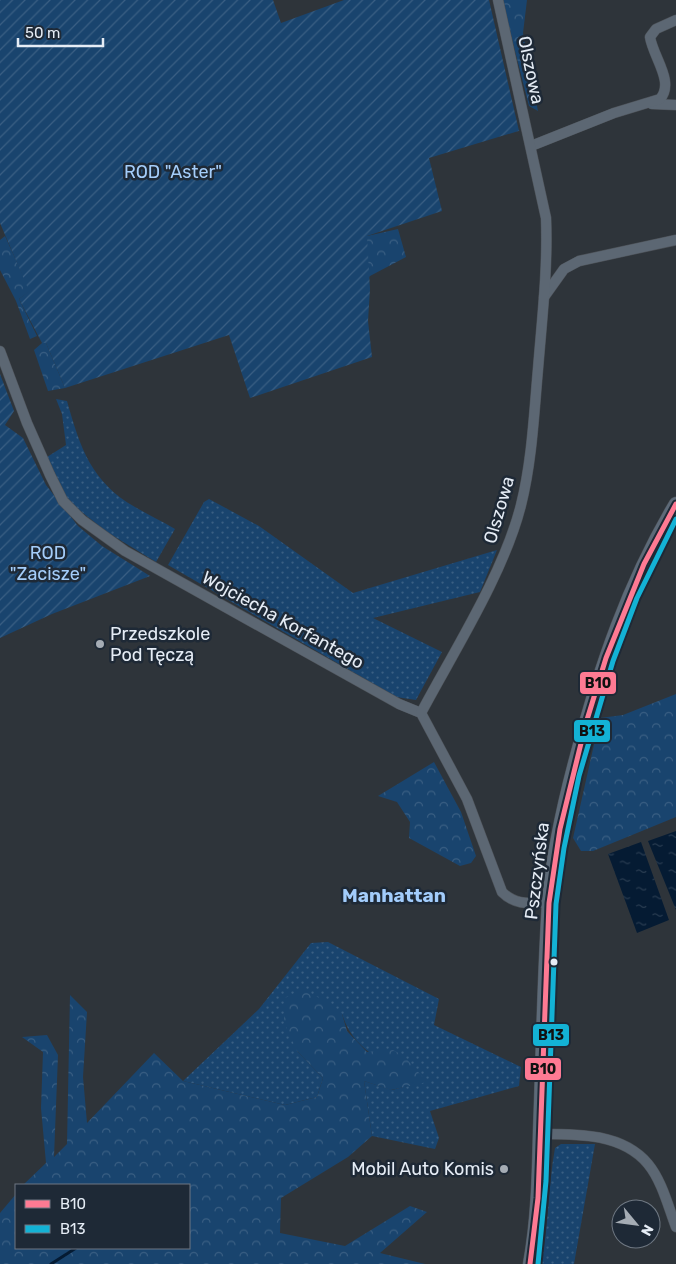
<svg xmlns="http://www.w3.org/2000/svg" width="676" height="1264" viewBox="0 0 676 1264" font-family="Rubik,sans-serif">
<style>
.grass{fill:url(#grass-dots)}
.forest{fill:url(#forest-crowns)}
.garden{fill:url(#garden-furrows)}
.water{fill:url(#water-ripples)}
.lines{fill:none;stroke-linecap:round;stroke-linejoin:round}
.stream{stroke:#051b33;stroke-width:3}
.street-casing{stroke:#4c5157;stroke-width:11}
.secondary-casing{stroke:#4c5157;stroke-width:15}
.street{stroke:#5c6773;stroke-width:10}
.secondary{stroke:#5d6a78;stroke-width:14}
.bus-1-casing{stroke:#1e2936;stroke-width:9}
.bus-2-casing{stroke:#1e2936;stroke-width:9}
.bus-1{stroke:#fe7a93;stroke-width:5}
.bus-2{stroke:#13b2d5;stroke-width:5}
.poi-dot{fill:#a5acb4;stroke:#1e2936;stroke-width:2}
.bus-dot{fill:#e5ecf5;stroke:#1e2936;stroke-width:2}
.labels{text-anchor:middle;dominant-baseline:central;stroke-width:5;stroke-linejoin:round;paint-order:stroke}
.street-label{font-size:18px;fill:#e5ecf5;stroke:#1e2936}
.park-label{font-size:18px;fill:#a4cdfa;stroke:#1e2936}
.poi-label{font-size:18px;fill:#e5ecf5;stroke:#1e2936;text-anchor:start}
.neighbourhood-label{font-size:19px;font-weight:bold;fill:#a2ccfb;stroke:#1e2936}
.line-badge{stroke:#1e2936;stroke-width:2}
.pale-badge-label{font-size:14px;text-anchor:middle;font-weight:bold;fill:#111}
</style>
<defs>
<pattern id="grass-dots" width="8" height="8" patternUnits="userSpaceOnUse" patternTransform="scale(1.25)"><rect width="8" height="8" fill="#19446e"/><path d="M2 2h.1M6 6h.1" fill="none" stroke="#3a5f83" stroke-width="1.8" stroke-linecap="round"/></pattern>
<pattern id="forest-crowns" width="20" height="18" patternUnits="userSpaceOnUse" patternTransform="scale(1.25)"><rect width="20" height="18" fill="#19446e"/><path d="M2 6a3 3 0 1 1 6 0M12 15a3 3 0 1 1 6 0" fill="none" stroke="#3a5f83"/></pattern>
<pattern id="garden-furrows" width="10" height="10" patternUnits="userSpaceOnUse" patternTransform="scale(1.25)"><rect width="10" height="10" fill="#19446e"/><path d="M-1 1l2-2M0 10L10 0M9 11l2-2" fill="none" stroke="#3a5f83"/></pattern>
<pattern id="water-ripples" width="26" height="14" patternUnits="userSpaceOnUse" patternTransform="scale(1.25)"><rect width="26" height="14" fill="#051b33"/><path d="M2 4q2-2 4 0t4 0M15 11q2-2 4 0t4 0" fill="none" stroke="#293c51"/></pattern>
</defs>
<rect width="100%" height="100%" fill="#2e343a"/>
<!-- grass -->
<g class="grass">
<path d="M 56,399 L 67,401 C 80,447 91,482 135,507 C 148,515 162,521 175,529 L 156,562 L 107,532 L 69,502 L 47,457 L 66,445 L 62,414 Z"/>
<path d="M 209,499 L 259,526 L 353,593 L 497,550 L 480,592 L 373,618 L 442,652 L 416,700 L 396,697 L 168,565 L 204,502 Z"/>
<path d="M 328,942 L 439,999 L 434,1025 L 521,1067 L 519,1086 L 430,1111 L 439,1138 L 435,1149 L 372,1136 L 364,1081 L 392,1090 L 426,1081 C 390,1064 355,1055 342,1014 L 297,1051 L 323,1078 L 317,1097 L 285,1105 L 183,1081 L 259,1009 L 311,943 Z"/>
<path d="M 561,1144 L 595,1144 L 574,1264 L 541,1264 C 549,1226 548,1187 555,1148 Z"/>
</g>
<!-- forest -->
<g class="forest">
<path d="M 502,0 L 527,0 L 523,33 L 538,111 L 529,106 Z"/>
<path d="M 398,229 L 406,257 L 370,276 L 350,297 L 367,236 Z"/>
<path d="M 5,236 L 30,291 L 19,299 L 37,336 L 30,339 L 16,301 L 0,270 L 0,240 Z"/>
<path d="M 42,343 L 46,343 L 65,388 L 48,391 L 34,350 Z"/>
<path d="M 676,694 L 676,817 L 593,851 L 581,851 L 573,838 L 600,718 L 623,715 Z"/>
<path d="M 434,762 L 461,812 L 476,856 L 471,863 L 460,866 L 409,838 L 410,822 L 397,802 L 378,796 Z"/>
<path d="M 301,990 L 329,1002 L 342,1014 L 347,1031 L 367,1052 L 393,1050 L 404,1056 L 427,1082 L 391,1090 L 364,1081 L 372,1136 L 348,1157 L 281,1198 L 280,1233 L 345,1246 L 410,1206 L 427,1212 L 380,1253 L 425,1264 L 0,1264 L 0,1213 L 16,1194 L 16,1248 L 189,1248 L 189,1185 L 23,1185 L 46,1163 L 41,1108 L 43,1052 L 22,1037 L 47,1035 L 58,1055 L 54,1157 L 67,1144 L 70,995 L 87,1012 L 83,1077 L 87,1123 L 154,1053 L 183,1081 L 285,1105 L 317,1097 L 323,1078 L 297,1051 L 284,1022 L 285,998 Z"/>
</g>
<!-- garden -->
<g class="garden">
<path d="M 0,0 L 273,0 L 281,23 L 344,0 L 489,0 L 519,131 L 522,130 L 429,158 L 442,211 L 367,236 L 370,289 L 368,321 L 372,357 L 250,398 L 229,335 L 65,388 L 46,343 L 42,343 L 19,299 L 29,291 L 0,223 Z"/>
<path d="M 0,374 L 14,411 L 5,425 L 23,438 L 46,485 L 78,526 L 102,546 L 150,576 L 52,614 L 0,638 Z"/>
</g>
<!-- water -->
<g class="water">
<path d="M 676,831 L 676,910 L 648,841 Z"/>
<path d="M 641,842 L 669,920 L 637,933 L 608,854 Z"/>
</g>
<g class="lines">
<!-- stream -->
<path class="stream" d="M 51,1264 L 76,1248"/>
<!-- street casing -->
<g class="street-casing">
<g id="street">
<path d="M 652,104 L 676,105"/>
<path d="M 531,146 L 614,113 L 660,99 C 675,82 653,57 650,37 L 656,29 L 676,20"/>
<path d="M 544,297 L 564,269 L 579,261 L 676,240"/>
<path d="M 0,351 L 27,423 L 50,475 L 63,501 L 82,520 L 125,551 L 399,704 L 421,713 L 467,799 L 502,892 C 516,906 530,903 549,902"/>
<path d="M 421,713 C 454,651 504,573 521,505 C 532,461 534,414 538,369 C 542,319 548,268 546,218 L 498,0"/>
<path d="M 540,1134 C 577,1134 622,1133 648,1164 C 662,1181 668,1206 676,1227"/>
</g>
</g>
<!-- secondary casing -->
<g class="secondary-casing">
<path id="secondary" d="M 530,1264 C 538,1221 539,1175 540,1131 C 543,1055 544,979 549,903 C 553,853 564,804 577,756 C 600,668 629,583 676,504"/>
</g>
<!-- street -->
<use href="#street" class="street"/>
<!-- secondary -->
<use href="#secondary" class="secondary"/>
<!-- bus-1 casing -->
<g class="bus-1-casing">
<path id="bus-1" d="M 530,1264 L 538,1198 L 549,903 L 560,829 L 586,723 L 606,658 L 644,564 L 676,504"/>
</g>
<!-- bus-2 casing -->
<g class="bus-2-casing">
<path id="bus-2" d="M 538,1264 L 546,1181 L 556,904 L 564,848 L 579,776 L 613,661 L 637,598 L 676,519"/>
</g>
<!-- bus-1 -->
<use href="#bus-1" class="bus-1"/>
<!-- bus-2 -->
<use href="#bus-2" class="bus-2"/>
</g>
<!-- markers -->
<g class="poi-dot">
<circle cx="100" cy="644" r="5"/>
<circle cx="504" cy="1169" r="5"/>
</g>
<circle class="bus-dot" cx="554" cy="962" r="4.5"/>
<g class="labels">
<!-- street labels -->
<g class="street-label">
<text transform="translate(531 70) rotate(78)">Olszowa</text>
<text transform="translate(499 510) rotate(-74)">Olszowa</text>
<text transform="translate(283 620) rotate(29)">Wojciecha Korfantego</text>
<text transform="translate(537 871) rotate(-83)">Pszczyńska</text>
</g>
<!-- park labels -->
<g class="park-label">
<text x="173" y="172">ROD "Aster"</text>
<text x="48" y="553">ROD<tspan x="48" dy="21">"Zacisze"</tspan></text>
</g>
<!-- poi labels -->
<g class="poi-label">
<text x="110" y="634">Przedszkole<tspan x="110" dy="21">Pod Tęczą</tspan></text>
<text x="494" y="1169" text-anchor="end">Mobil Auto Komis</text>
</g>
<!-- neighbourhood labels -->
<g class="neighbourhood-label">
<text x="394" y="895">Manhattan</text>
</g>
</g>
<g class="line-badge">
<rect x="579" y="671" width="38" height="24" rx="5" fill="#fe7a93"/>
<rect x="573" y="719" width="38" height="24" rx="5" fill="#13b2d5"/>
<rect x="532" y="1023" width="38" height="24" rx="5" fill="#13b2d5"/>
<rect x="524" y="1057" width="38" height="24" rx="5" fill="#fe7a93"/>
</g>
<g class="pale-badge-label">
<text x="598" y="688">B10</text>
<text x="592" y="736">B13</text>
<text x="551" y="1040">B13</text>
<text x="543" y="1074">B10</text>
</g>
<!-- legend -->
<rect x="15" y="1184" width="175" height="65" fill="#1e2936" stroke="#6e7782"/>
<rect x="25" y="1200" width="25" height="8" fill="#fe7a93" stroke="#6e7782"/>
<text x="60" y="1209" font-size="15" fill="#e5ecf5">B10</text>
<rect x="25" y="1225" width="25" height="8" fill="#13b2d5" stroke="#6e7782"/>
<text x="60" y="1234" font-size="15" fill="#e5ecf5">B13</text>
<!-- north arrow -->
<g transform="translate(636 1224) rotate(119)"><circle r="24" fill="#1e2936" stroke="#6e7782"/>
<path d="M0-4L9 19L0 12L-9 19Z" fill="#a5acb4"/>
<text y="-8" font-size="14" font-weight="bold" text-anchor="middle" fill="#e5ecf5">N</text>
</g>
<!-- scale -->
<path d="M18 38v8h85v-8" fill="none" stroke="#e5ecf5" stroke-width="2.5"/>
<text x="25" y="38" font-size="15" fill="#e5ecf5" stroke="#1e2936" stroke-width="4" paint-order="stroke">50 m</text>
</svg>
